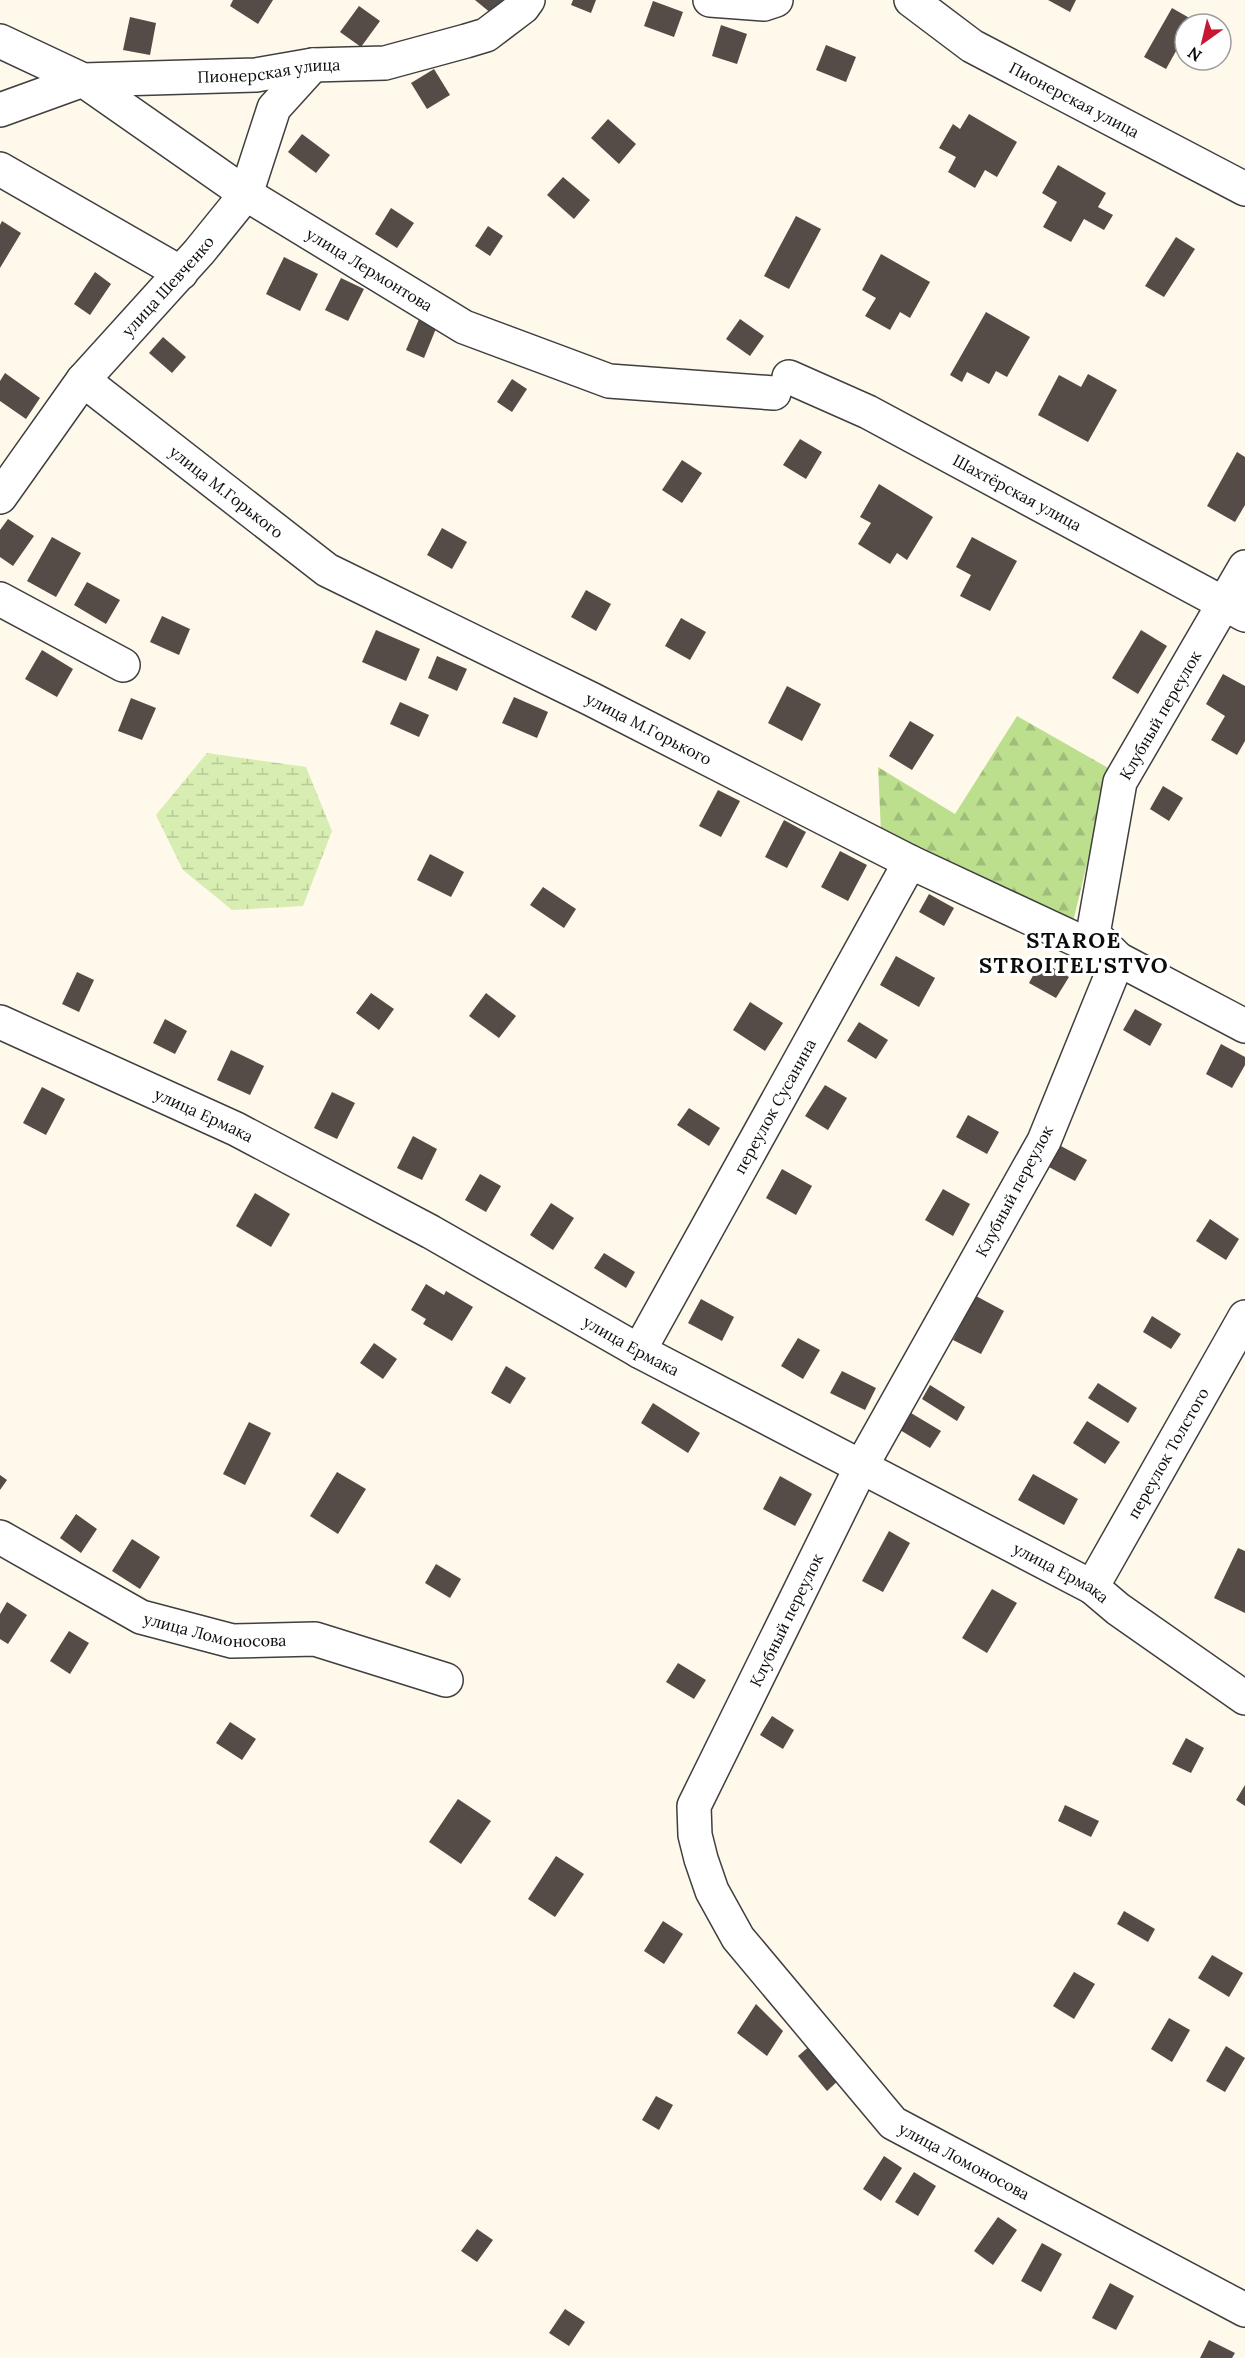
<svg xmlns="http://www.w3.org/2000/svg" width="1245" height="2358" viewBox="0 0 1245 2358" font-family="Lora,serif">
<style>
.forest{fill:url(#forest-firs)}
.wetland{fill:url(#wetland-marsh)}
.building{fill:#554b47}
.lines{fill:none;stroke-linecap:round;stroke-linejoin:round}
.minor-casing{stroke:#3f3f3f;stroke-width:36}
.minor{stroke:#fff;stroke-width:33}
.labels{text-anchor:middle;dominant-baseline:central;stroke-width:6;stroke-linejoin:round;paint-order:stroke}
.street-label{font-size:16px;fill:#0c0c0c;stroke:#fff}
.district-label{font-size:22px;font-weight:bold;letter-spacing:1.5px;fill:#0c0c0c;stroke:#fff}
</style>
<defs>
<pattern id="forest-firs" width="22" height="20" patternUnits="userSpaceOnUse" patternTransform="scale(1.5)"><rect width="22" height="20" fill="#bcdf8e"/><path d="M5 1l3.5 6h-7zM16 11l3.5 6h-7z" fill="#a0be79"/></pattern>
<pattern id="wetland-marsh" width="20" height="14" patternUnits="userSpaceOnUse" patternTransform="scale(1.5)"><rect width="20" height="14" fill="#d7edb1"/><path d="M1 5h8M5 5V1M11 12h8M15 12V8" fill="none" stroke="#b7ca97"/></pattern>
</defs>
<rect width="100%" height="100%" fill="#fff9eb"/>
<!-- forest -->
<path class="forest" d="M 1017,716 L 1110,769 L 1071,930 L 881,832 L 878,767 L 955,814 Z"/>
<!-- wetland -->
<path class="wetland" d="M 207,753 L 306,767 L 332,831 L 303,906 L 232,910 L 183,870 L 156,815 Z"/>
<!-- building -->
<g class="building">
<path d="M 233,0 L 273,0 L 258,24 L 230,6 Z"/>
<path d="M 475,0 L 503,0 L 492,14 Z"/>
<path d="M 573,0 L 596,0 L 591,13 L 571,5 Z"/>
<path d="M 1048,0 L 1076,0 L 1070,12 Z"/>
<path d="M 653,1 L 683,12 L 674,37 L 644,26 Z"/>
<path d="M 359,6 L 380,21 L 361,47 L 340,32 Z"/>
<path d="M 1172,8 L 1193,20 L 1191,24 L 1185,24 L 1185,35 L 1166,69 L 1144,57 Z"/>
<path d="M 130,17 L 156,23 L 150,55 L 123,50 Z"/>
<path d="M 721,25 L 747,34 L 737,64 L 712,56 Z"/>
<path d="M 826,45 L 856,57 L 846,82 L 816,70 Z"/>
<path d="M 434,69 L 450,95 L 427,109 L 411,83 Z"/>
<path d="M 969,114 L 1017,142 L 997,177 L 985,170 L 975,188 L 948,172 L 956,157 L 939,148 L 953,124 L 960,129 Z"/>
<path d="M 608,119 L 636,144 L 619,164 L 591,138 Z"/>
<path d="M 302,134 L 330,155 L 316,173 L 288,152 Z"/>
<path d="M 1058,165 L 1106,193 L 1098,207 L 1113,215 L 1104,230 L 1084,219 L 1071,242 L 1043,227 L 1057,202 L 1042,193 Z"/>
<path d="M 563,177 L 590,200 L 574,219 L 547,195 Z"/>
<path d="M 391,208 L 414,223 L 397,248 L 375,234 Z"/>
<path d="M 796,216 L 821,229 L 789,289 L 764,276 Z"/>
<path d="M 2,221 L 21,233 L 0,268 L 0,225 Z"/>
<path d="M 488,226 L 503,236 L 490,256 L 475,246 Z"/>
<path d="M 1176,237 L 1195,249 L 1164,297 L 1145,286 Z"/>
<path d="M 881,254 L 930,282 L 910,318 L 900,312 L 890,330 L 865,316 L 876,298 L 862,290 Z"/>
<path d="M 284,257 L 318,274 L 300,311 L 266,294 Z"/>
<path d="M 95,272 L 111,284 L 90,315 L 74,304 Z"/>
<path d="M 341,278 L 364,289 L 348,321 L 325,310 Z"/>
<path d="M 986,312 L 1030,337 L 1007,377 L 996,371 L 989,384 L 967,372 L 962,382 L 950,375 Z"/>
<path d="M 419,319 L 437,326 L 424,358 L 406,350 Z"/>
<path d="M 740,319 L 764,336 L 750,356 L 726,339 Z"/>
<path d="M 163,337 L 186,357 L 172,373 L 149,353 Z"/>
<path d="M 5,373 L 40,398 L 26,419 L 0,401 L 0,381 Z"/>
<path d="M 1088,374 L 1117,390 L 1088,442 L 1038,415 L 1059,375 L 1081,387 Z"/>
<path d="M 512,379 L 527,389 L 512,412 L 497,402 Z"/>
<path d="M 800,439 L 822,452 L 806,479 L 783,465 Z"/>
<path d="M 1237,452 L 1245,457 L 1245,505 L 1235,522 L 1207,506 Z"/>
<path d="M 682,460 L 702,473 L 682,503 L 662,490 Z"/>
<path d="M 879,484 L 933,517 L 907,560 L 897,553 L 890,564 L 858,544 L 871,523 L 860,517 Z"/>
<path d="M 8,519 L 34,536 L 13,566 L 0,557 L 0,530 Z"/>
<path d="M 442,528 L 467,542 L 452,569 L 427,555 Z"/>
<path d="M 52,537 L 81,553 L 56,597 L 27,581 Z"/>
<path d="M 972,537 L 1017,561 L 990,611 L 960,596 L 971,575 L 956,567 Z"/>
<path d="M 87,582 L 120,600 L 106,624 L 74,605 Z"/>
<path d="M 586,590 L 611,604 L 596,631 L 571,617 Z"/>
<path d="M 162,616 L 190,629 L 179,655 L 150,642 Z"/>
<path d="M 681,618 L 706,632 L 690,660 L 665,646 Z"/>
<path d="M 376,630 L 420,649 L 406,681 L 362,662 Z"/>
<path d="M 1141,630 L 1167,646 L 1138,694 L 1112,678 Z"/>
<path d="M 42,650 L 73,669 L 57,697 L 25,679 Z"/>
<path d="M 437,656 L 467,669 L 457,691 L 428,678 Z"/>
<path d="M 1223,674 L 1245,686 L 1245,741 L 1237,755 L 1211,740 L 1225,716 L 1206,704 Z"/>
<path d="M 787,686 L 821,704 L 802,741 L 768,723 Z"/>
<path d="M 514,697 L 548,712 L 537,738 L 502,723 Z"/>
<path d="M 131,698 L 156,708 L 142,740 L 118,731 Z"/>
<path d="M 400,702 L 429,715 L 419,737 L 390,724 Z"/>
<path d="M 910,721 L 934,735 L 912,770 L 889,756 Z"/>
<path d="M 1163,786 L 1183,798 L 1169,821 L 1150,809 Z"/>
<path d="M 718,790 L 740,801 L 721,837 L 699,826 Z"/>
<path d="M 784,820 L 806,832 L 787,868 L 765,857 Z"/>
<path d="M 840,851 L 867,865 L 848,901 L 821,887 Z"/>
<path d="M 430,854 L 464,872 L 451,897 L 417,880 Z"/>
<path d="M 543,887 L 576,909 L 564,928 L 530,905 Z"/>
<path d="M 929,894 L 954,908 L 944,926 L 919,912 Z"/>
<path d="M 896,956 L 935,978 L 919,1007 L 880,985 Z"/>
<path d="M 1041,961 L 1069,977 L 1056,998 L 1029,983 Z"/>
<path d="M 77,972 L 94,980 L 79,1012 L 62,1004 Z"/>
<path d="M 371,993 L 394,1009 L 379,1030 L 356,1013 Z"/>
<path d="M 486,993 L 516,1016 L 499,1038 L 469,1016 Z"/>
<path d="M 750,1002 L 783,1023 L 765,1051 L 733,1030 Z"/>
<path d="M 1135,1009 L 1162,1024 L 1150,1046 L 1123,1030 Z"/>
<path d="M 165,1019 L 187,1031 L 175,1054 L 153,1043 Z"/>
<path d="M 859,1022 L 888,1040 L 876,1059 L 847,1041 Z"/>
<path d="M 1221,1044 L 1245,1057 L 1245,1065 L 1232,1088 L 1206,1074 Z"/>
<path d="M 231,1050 L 264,1066 L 250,1095 L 217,1080 Z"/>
<path d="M 825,1085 L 847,1098 L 828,1130 L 805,1116 Z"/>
<path d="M 42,1087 L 65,1099 L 46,1135 L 23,1123 Z"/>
<path d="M 332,1092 L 355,1103 L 337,1139 L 314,1128 Z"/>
<path d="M 689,1108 L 720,1128 L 709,1146 L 677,1125 Z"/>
<path d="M 968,1115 L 999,1132 L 987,1154 L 956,1137 Z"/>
<path d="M 413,1136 L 437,1149 L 422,1180 L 397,1168 Z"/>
<path d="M 1059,1145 L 1087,1160 L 1075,1181 L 1047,1166 Z"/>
<path d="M 782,1169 L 812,1186 L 796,1215 L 766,1198 Z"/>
<path d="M 480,1174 L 501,1186 L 486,1212 L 465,1200 Z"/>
<path d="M 943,1189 L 970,1204 L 953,1236 L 925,1220 Z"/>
<path d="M 255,1193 L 290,1214 L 271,1247 L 236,1226 Z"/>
<path d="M 551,1203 L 574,1218 L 553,1250 L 530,1235 Z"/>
<path d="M 1210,1219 L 1239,1239 L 1226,1260 L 1196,1241 Z"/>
<path d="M 604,1253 L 635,1272 L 626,1288 L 594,1268 Z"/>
<path d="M 426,1284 L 444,1295 L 446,1291 L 473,1307 L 452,1341 L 423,1324 L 426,1319 L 411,1310 Z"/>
<path d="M 976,1296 L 1004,1311 L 981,1354 L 953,1340 Z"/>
<path d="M 701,1299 L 734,1317 L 722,1341 L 688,1323 Z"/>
<path d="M 1152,1316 L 1181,1334 L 1171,1349 L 1143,1332 Z"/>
<path d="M 798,1338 L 820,1350 L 803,1379 L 781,1366 Z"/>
<path d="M 374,1343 L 397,1359 L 383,1379 L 360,1363 Z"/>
<path d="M 506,1366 L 526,1378 L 510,1404 L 491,1393 Z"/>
<path d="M 842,1371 L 876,1388 L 865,1410 L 830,1393 Z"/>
<path d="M 1098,1383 L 1137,1408 L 1128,1423 L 1088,1398 Z"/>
<path d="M 930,1385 L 965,1407 L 957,1421 L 922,1399 Z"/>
<path d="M 653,1403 L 700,1433 L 688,1453 L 641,1423 Z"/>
<path d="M 911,1413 L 941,1431 L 930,1448 L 900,1430 Z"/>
<path d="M 1087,1421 L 1120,1442 L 1105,1464 L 1073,1443 Z"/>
<path d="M 249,1422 L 271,1433 L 245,1485 L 223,1474 Z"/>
<path d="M 337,1472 L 366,1489 L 338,1534 L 310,1516 Z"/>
<path d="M 1033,1474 L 1078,1499 L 1064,1525 L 1018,1500 Z"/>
<path d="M 0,1475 L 7,1480 L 0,1490 Z"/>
<path d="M 780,1476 L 812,1494 L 795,1526 L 763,1509 Z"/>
<path d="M 76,1514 L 97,1529 L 81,1553 L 60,1538 Z"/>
<path d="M 889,1531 L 910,1543 L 883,1592 L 862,1581 Z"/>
<path d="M 132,1539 L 160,1557 L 140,1589 L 112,1571 Z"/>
<path d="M 1238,1548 L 1245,1551 L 1245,1613 L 1214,1598 Z"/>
<path d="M 436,1564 L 461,1579 L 450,1598 L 425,1583 Z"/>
<path d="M 992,1589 L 1017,1603 L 987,1653 L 962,1638 Z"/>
<path d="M 7,1602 L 27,1615 L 8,1644 L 0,1639 L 0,1614 Z"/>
<path d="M 69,1631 L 89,1643 L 70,1674 L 50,1661 Z"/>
<path d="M 678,1663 L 706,1680 L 694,1699 L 666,1682 Z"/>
<path d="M 772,1716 L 794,1730 L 783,1749 L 760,1735 Z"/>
<path d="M 230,1722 L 256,1739 L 242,1760 L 216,1743 Z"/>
<path d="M 1186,1738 L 1204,1748 L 1191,1773 L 1172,1764 Z"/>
<path d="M 1245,1785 L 1245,1806 L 1236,1800 Z"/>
<path d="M 458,1799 L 491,1821 L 461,1864 L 429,1842 Z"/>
<path d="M 1065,1805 L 1099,1821 L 1091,1837 L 1058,1821 Z"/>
<path d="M 556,1856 L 584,1874 L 555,1917 L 528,1899 Z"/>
<path d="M 1124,1911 L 1155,1929 L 1148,1942 L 1117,1924 Z"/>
<path d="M 663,1921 L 683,1934 L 664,1964 L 644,1951 Z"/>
<path d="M 1212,1955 L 1243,1973 L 1229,1997 L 1198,1978 Z"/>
<path d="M 1074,1972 L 1095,1984 L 1074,2019 L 1053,2006 Z"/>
<path d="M 756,2004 L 783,2031 L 767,2056 L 737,2033 Z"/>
<path d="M 1169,2018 L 1190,2030 L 1172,2062 L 1151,2049 Z"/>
<path d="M 811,2045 L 840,2079 L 827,2091 L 798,2056 Z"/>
<path d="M 1226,2046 L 1245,2058 L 1225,2092 L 1206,2081 Z"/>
<path d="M 656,2096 L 673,2105 L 659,2130 L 642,2120 Z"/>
<path d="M 884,2156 L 902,2168 L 881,2201 L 863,2189 Z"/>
<path d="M 914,2172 L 936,2186 L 918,2216 L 895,2202 Z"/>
<path d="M 998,2217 L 1017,2230 L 993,2265 L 974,2251 Z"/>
<path d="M 477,2229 L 493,2240 L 477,2262 L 461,2251 Z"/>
<path d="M 1042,2243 L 1062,2254 L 1041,2292 L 1021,2281 Z"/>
<path d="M 1110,2283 L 1134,2296 L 1116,2330 L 1092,2318 Z"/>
<path d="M 565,2309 L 585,2322 L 569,2346 L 549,2333 Z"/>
<path d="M 1209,2340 L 1235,2353 L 1232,2358 L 1200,2358 Z"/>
</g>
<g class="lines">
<!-- minor casing -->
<g class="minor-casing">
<g id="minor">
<path d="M 710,0 L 764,4 L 776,0"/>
<path id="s1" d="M 911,0 L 972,46 L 1245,189"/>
<path id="s2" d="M 0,41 L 83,80 L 256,75 L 313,65 L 385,63 L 466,41 L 486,35 L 523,7 L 528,0"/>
<path id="s3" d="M 0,110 L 83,80 L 246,194 L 464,327 L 609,381 L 774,393"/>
<path d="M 0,169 L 181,273"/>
<path id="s4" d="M 789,377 L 868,412 L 1245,615"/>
<path id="s5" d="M 83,380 L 327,570 L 591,699 L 910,862 L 1118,959 L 1245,1026"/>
<path id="s6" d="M 0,497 L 83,380 L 199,252 L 246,194 L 274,108 L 313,65"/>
<path id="s7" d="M 1245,567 L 1120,782 L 1093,934 L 1118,959 L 1044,1141 L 862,1465 L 694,1806 L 695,1835 L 701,1859 L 712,1891 L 738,1938 L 893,2123 L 1245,2310"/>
<path d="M 0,599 L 123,665"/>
<path id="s8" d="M 0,1022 L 236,1129 L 431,1232 L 639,1351 L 1092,1587 L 1118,1609 L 1245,1698"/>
<path id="s9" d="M 639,1351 L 910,862"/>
<path id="s10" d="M 0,1537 L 141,1617 L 232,1641 L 315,1639 L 446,1680"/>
<path id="s11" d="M 1092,1587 L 1245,1317"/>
</g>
</g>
<!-- minor -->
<use href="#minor" class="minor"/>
</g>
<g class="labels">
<!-- street labels -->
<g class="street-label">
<text stroke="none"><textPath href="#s2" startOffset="278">Пионерская улица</textPath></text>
<text stroke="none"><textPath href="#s1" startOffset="192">Пионерская улица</textPath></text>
<text stroke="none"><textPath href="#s3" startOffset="432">улица Лермонтова</textPath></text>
<text stroke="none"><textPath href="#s6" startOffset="270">улица Шевченко</textPath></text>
<text stroke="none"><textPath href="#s5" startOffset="182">улица М.Горького</textPath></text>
<text stroke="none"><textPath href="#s4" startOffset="256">Шахтёрская улица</textPath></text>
<text transform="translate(1160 715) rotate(-60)">Клубный переулок</text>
<text stroke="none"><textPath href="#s5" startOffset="668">улица М.Горького</textPath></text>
<text stroke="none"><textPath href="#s9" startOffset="280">переулок Сусанина</textPath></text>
<text stroke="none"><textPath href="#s8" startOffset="224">улица Ермака</textPath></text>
<text transform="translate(1014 1191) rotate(-62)">Клубный переулок</text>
<text stroke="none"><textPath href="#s8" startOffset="710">улица Ермака</textPath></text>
<text stroke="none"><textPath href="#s11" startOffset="154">переулок Толстого</textPath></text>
<text stroke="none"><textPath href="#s8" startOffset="1196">улица Ермака</textPath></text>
<text transform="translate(786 1620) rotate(-64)">Клубный переулок</text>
<text stroke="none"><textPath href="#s10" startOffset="238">улица Ломоносова</textPath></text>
<text stroke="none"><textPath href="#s7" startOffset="1850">улица Ломоносова</textPath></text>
</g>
<!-- district labels -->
<g class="district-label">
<text x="1074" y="940">STAROE<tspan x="1074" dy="25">STROITEL'STVO</tspan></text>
</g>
</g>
<!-- north arrow -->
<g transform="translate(1203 42) rotate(214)"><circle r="28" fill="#ffffff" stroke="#9e9e9e" stroke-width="1.5"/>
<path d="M0-4.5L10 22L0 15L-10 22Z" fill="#c81734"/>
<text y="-9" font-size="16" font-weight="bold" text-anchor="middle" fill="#0c0c0c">N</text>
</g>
</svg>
